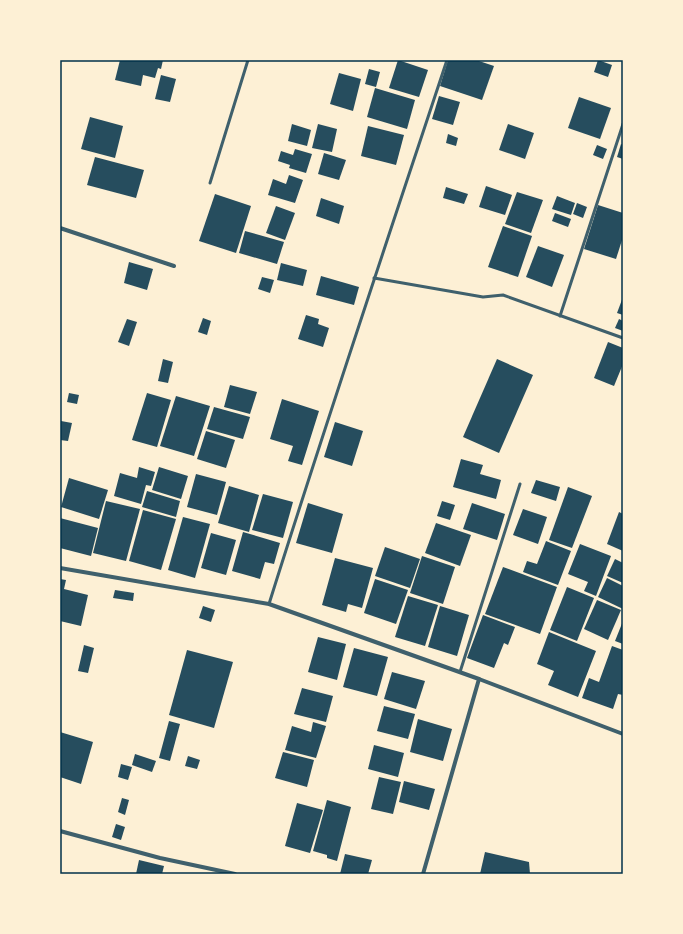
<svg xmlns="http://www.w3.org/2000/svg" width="683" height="934" viewBox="0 0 683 934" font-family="Karla,sans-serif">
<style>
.building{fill:#264d5e}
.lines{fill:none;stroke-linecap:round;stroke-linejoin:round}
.service{stroke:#3f606c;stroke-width:3}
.minor{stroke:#3f606c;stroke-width:4}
.neatline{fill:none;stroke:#003049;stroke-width:1.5}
</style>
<rect width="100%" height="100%" fill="#fdf0d5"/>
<!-- building -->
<g class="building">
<path d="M 120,60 L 163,60 L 161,69 L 158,68 L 155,78 L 143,75 L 141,86 L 115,80 Z"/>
<path d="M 398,60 L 428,70 L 419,97 L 389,88 Z"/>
<path d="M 448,60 L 476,60 L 494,66 L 482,100 L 440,86 Z"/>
<path d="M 598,60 L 612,65 L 608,77 L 594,72 Z"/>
<path d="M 369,69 L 380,72 L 376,87 L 365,84 Z"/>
<path d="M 339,73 L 361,79 L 353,111 L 330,104 Z"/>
<path d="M 161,75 L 176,79 L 170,102 L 155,99 Z"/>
<path d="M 375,88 L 415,100 L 407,129 L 367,117 Z"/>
<path d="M 439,96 L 460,102 L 453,125 L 432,119 Z"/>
<path d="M 579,97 L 611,108 L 600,139 L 568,128 Z"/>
<path d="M 90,117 L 123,126 L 115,158 L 81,149 Z"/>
<path d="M 292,124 L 311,130 L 307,146 L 288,141 Z"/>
<path d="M 318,124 L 337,129 L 332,152 L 312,148 Z"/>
<path d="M 508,124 L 534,133 L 525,159 L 499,150 Z"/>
<path d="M 368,126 L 404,135 L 396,165 L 361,156 Z"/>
<path d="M 448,134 L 458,138 L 456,146 L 446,143 Z"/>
<path d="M 621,144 L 623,145 L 623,159 L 617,157 Z"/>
<path d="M 597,145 L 607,149 L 603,159 L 593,155 Z"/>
<path d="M 295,149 L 312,154 L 306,173 L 289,168 L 290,165 L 278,161 L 281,151 L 293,155 Z"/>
<path d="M 324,153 L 346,160 L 339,180 L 318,174 Z"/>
<path d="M 95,157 L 144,170 L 136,198 L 87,185 Z"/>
<path d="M 289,175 L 303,180 L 295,203 L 268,195 L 273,179 L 286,184 Z"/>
<path d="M 486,186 L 512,195 L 505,215 L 479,207 Z"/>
<path d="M 446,187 L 468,194 L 464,204 L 443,198 Z"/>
<path d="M 517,192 L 543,200 L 531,233 L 505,224 Z"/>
<path d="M 215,194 L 251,206 L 236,253 L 199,241 Z"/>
<path d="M 557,196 L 575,203 L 571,215 L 552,209 Z"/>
<path d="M 321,198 L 344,206 L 339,224 L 316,216 Z"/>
<path d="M 577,203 L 587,207 L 583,218 L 573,214 Z"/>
<path d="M 598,205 L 623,213 L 623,237 L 616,259 L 584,249 Z"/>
<path d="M 276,206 L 295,213 L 285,240 L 266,233 Z"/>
<path d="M 555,213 L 571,219 L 568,227 L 552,221 Z"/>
<path d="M 503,226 L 532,236 L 518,277 L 488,267 Z"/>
<path d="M 245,231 L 284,242 L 277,264 L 239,253 Z"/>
<path d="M 538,246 L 564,255 L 552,287 L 526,277 Z"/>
<path d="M 129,262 L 153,269 L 147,290 L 124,283 Z"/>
<path d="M 281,263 L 307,270 L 303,286 L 277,280 Z"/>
<path d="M 321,276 L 359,287 L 354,305 L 316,295 Z"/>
<path d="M 262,277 L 274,280 L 270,293 L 258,289 Z"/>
<path d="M 623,297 L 623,315 L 617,313 Z"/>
<path d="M 306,315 L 319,319 L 318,324 L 329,328 L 323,347 L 298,339 Z"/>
<path d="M 203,318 L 211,321 L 207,335 L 198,332 Z"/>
<path d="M 127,319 L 137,322 L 129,346 L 118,342 Z"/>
<path d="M 619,319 L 623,321 L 623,331 L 615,328 Z"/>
<path d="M 608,342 L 623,348 L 623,364 L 614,386 L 594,378 Z"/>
<path d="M 163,359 L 173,362 L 168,383 L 158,381 Z"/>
<path d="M 497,359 L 533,375 L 499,453 L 463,437 Z"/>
<path d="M 230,385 L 257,392 L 250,414 L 224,407 Z"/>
<path d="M 69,393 L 79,395 L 77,404 L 67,402 Z"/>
<path d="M 147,393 L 171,400 L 157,447 L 132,440 Z"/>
<path d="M 176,396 L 210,406 L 194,456 L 160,446 Z"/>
<path d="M 282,399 L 319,411 L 302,465 L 288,461 L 293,446 L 270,439 Z"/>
<path d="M 214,407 L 250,417 L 243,439 L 207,429 Z"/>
<path d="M 61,421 L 72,423 L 68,441 L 60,440 Z"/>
<path d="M 335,422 L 363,431 L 352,466 L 324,457 Z"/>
<path d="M 206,431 L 235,440 L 226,468 L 197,459 Z"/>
<path d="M 461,459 L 483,465 L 480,474 L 501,480 L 496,499 L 453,487 Z"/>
<path d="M 139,467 L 155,472 L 151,486 L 146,485 L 141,504 L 114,496 L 120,473 L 137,478 Z"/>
<path d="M 159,467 L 188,476 L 181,499 L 152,490 Z"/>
<path d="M 196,474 L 226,482 L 217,515 L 187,507 Z"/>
<path d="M 69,478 L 108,490 L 99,519 L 61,507 Z"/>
<path d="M 536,480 L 560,487 L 556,501 L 531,493 Z"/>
<path d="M 229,486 L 259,495 L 249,532 L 218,523 Z"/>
<path d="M 568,487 L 592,496 L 572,548 L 549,540 Z"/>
<path d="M 147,491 L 180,501 L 176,517 L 142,507 Z"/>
<path d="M 263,494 L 293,502 L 283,538 L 252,530 Z"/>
<path d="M 106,501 L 140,509 L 126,561 L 93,553 Z"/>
<path d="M 442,501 L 455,505 L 450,520 L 437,516 Z"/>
<path d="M 308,503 L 343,514 L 332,553 L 296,543 Z"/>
<path d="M 472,503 L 505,514 L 497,540 L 463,529 Z"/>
<path d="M 523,509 L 547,517 L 538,544 L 513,535 Z"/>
<path d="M 143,510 L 176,519 L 161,570 L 129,561 Z"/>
<path d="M 619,512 L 623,514 L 623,551 L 607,544 Z"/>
<path d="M 183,517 L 210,524 L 195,578 L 168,570 Z"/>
<path d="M 60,518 L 98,528 L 91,556 L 60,548 Z"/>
<path d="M 436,523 L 471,535 L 460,566 L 425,553 Z"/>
<path d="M 243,532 L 280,543 L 274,564 L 265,562 L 260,579 L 232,571 Z"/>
<path d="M 211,533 L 236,540 L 226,575 L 201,568 Z"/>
<path d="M 546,541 L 571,551 L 558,585 L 523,572 L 527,561 L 537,564 Z"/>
<path d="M 580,544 L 611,556 L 596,596 L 584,591 L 588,582 L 568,574 Z"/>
<path d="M 385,547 L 420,559 L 410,588 L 375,576 Z"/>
<path d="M 422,556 L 455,567 L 443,604 L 410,593 Z"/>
<path d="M 335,558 L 373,568 L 362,608 L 348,604 L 346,612 L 322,605 Z"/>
<path d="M 615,559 L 623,563 L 623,583 L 607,576 Z"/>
<path d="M 503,567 L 557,587 L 540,634 L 485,614 Z"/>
<path d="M 607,578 L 623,586 L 623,609 L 598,597 Z"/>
<path d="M 60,579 L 66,580 L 64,589 L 88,595 L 81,626 L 60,621 Z"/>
<path d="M 375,579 L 408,590 L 396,624 L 364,613 Z"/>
<path d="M 567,587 L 594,598 L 577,641 L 550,630 Z"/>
<path d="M 115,590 L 134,593 L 133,601 L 113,598 Z"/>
<path d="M 408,596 L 438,605 L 425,646 L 395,637 Z"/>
<path d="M 597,600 L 621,610 L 608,640 L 584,629 Z"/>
<path d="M 203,606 L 215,610 L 211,622 L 199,618 Z"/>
<path d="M 440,606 L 469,615 L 457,656 L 428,647 Z"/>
<path d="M 483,615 L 515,627 L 508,645 L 504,643 L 494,668 L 467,658 Z"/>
<path d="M 623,621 L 623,644 L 615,641 Z"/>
<path d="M 549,632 L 596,651 L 578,697 L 548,685 L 554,671 L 537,664 Z"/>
<path d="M 318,637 L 346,644 L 337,680 L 308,672 Z"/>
<path d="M 84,645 L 94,648 L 88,673 L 78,671 Z"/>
<path d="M 612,646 L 623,650 L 623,695 L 618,694 L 613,709 L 582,698 L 589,678 L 599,682 Z"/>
<path d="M 354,648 L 388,657 L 377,696 L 343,687 Z"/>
<path d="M 187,650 L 233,662 L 214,728 L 169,715 Z"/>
<path d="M 392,672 L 425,681 L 416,709 L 384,699 Z"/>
<path d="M 302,688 L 333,696 L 326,722 L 294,714 Z"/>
<path d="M 384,706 L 415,714 L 408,739 L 377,731 Z"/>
<path d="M 418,719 L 452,729 L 443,761 L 410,752 Z"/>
<path d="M 169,721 L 180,724 L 170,761 L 159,758 Z"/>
<path d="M 313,722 L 326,726 L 316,758 L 285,750 L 292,726 L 311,732 Z"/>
<path d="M 60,732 L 93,742 L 81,784 L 60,777 Z"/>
<path d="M 374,745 L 404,753 L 398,777 L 368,769 Z"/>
<path d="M 283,752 L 314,760 L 307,787 L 275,778 Z"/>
<path d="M 135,754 L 156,761 L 152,772 L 132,765 Z"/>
<path d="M 188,756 L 200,760 L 197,769 L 185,766 Z"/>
<path d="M 121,764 L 132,767 L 128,780 L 118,777 Z"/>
<path d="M 379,777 L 401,782 L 393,814 L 371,809 Z"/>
<path d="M 404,781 L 435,789 L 429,810 L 399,802 Z"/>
<path d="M 122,798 L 129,800 L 125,815 L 118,812 Z"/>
<path d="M 327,800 L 351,807 L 337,861 L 327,858 L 327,855 L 313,851 Z"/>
<path d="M 297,803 L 323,810 L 310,853 L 285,846 Z"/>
<path d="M 116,824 L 125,827 L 121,840 L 112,837 Z"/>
<path d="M 485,852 L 529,862 L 530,874 L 480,874 Z"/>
<path d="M 345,854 L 372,860 L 368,874 L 340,874 Z"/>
<path d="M 139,860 L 164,866 L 162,874 L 136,874 Z"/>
</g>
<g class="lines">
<!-- service -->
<g class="service">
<path d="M 210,183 L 248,60"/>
<path d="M 374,278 L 483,297 L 503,295 L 623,338"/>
<path d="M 560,316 L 623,124"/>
<path d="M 269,604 C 326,422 387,241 447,60"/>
<path d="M 460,672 L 520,484"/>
</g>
<!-- minor -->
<g class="minor">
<path d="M 60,228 L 174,266"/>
<path d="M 60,568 L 269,604 L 479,679 L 423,874"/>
<path d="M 479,679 L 623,734"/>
<path d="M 60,831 L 160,858 L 235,874"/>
</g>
</g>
<!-- border -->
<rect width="683" height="934" fill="none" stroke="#fdf0d5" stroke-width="122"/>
<rect x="61" y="61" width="561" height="812" class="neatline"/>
</svg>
